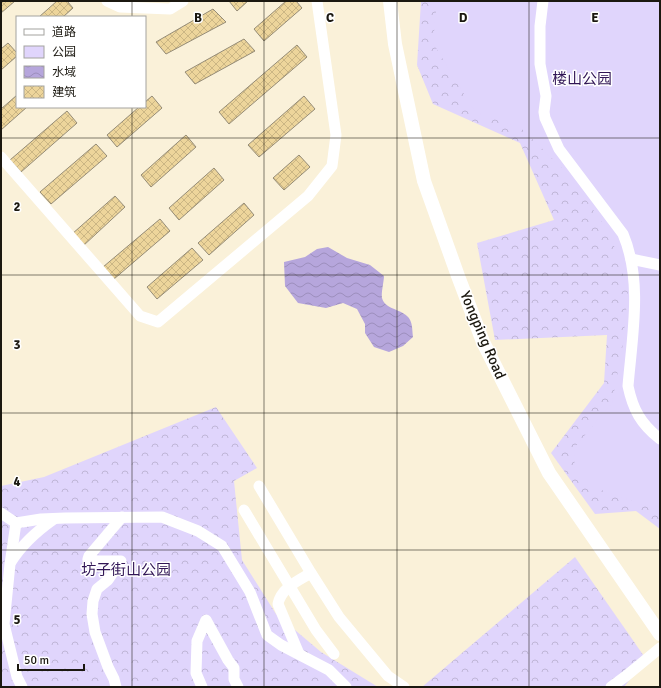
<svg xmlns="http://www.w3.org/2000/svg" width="661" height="688" viewBox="0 0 661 688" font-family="Signika,'Noto Sans SC',sans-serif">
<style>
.forest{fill:url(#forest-crowns)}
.park{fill:#e0d5fc}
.water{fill:url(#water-waves)}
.building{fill:url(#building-cross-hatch);stroke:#958c77}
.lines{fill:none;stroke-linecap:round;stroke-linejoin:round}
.minor{stroke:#fff;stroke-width:11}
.major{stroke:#fff;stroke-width:14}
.grid{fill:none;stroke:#1b1810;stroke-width:1;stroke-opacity:0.55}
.labels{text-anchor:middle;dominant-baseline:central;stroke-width:3;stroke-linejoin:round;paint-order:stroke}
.park-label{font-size:15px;fill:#311656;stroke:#fff}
.street-label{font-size:15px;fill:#1b1810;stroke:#fff}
.grid-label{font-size:13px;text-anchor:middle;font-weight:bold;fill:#1b1810;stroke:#fff;stroke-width:3;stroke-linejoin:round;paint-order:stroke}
</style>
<defs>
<pattern id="forest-crowns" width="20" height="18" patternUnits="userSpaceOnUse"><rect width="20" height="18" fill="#e0d5fc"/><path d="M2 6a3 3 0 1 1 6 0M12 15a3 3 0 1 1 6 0" fill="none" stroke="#c0b6d7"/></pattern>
<pattern id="water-waves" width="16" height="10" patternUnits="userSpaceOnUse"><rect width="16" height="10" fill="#b6a6dc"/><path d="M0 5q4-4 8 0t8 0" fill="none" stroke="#9c8ebc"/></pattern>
<pattern id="building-cross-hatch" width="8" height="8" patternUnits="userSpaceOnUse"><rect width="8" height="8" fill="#edd59b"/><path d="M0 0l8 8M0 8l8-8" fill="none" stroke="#cbb684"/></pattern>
</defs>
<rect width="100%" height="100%" fill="#faf1d9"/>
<!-- forest -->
<g class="forest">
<path d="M 421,1 L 660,1 L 660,529 L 636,511 L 595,514 L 551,453 L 604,383 L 607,335 L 495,340 L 477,243 L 554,220 L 520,143 L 433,104 L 417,65 Z"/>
<path d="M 216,407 L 257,468 L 234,481 L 242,560 L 276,614 L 321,652 L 378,687 L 1,687 L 1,486 L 44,477 Z"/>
<path d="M 575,557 L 646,659 L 624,687 L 422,687 Z"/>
</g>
<!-- park -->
<path class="park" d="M 437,1 L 660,1 L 660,511 L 593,487 L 575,475 L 574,448 L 612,403 L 623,344 L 628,290 L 610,233 L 565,171 L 522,129 L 475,112 L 433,43 Z"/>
<!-- water -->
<path class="water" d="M 328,247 L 347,258 L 370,265 L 384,276 C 384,281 381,293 382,298 C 385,309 400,309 407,316 C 413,321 412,330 413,337 L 403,346 L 389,352 L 374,347 L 365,333 L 365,324 L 357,309 L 343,303 L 326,308 L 298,303 L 285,286 L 284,262 L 305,257 L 317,249 Z"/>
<!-- building -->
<g class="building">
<path d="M 1,1 L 15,1 L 1,13 Z"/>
<path d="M 57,1 L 67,1 L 73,8 L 63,17 L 39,17 Z"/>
<path d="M 229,1 L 248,1 L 237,11 Z"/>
<path d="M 286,1 L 296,1 L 302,8 L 264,41 L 254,29 Z"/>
<path d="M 213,9 L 226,22 L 166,54 L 156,42 Z"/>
<path d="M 244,39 L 255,51 L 195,84 L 185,72 Z"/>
<path d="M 8,43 L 17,53 L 17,56 L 1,70 L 1,49 Z"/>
<path d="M 297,45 L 307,57 L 229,124 L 219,112 Z"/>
<path d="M 17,95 L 17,107 L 27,107 L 1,130 L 1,109 Z"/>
<path d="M 152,96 L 162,108 L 117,147 L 107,135 L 139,107 L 145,107 L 145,102 Z"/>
<path d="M 304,96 L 315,109 L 259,157 L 248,145 Z"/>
<path d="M 67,111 L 77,123 L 21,172 L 10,160 Z"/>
<path d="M 186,135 L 196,147 L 151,187 L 141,175 Z"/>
<path d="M 96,144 L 107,156 L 51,204 L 40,192 Z"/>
<path d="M 299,155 L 310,167 L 284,190 L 273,178 Z"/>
<path d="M 214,168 L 224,180 L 179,220 L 169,208 Z"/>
<path d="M 115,196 L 125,207 L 83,246 L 72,234 Z"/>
<path d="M 244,203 L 254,215 L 209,255 L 198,243 Z"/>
<path d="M 160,219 L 170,231 L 114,279 L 103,267 Z"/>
<path d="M 192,248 L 203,260 L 157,299 L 147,287 Z"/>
</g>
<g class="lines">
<!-- minor -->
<g class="minor">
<path d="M 107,1 L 120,7 L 170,9 L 183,1"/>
<path d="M 543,1 L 540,26 L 540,64 L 546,96 L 544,112 L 545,118 L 559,149 L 623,234 C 643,281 632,337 628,386 C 633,410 641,424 660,439"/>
<path d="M 1,157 L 140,316 L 158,322 L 308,196 L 332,166 L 336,135 L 317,1"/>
<path d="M 631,259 L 660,265"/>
<path d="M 259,486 L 311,573 L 339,617 L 378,664 L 388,676 L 404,687"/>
<path d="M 244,510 L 316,630 L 334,654"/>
<path d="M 1,513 L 16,523 L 41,519 L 65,518 L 162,517 L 198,531 L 222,546 L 250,592 L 267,635 L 281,645 L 329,670 L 346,687"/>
<path d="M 16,523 L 10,564 L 4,624 L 17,677 L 22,687"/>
<path d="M 11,562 C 22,544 37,531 54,519"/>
<path d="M 299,654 L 278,604 C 281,588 298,581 311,573"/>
<path d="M 116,687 L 114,679 L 108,667 L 95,632 L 92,614 L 93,601 L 97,589 L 108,580 L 121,561 L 92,561 L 88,559 L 89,556 L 122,517"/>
<path d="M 202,687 L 196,673 L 197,641 L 206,620 L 228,660 L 234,668 L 234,679 L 238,687"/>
<path d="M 611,687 L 626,676 L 660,648"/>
</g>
<!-- major -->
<path class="major" d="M 390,1 L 395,44 L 424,181 L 458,276 L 483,342 L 549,473 L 660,634"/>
</g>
<!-- grid -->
<path class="grid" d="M 132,1 L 132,17M 264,1 L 264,687M 397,1 L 397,687M 529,1 L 529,687M 132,107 L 132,687M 1,138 L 660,138M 1,275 L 660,275M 1,413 L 660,413M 1,550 L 660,550"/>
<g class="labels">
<!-- park labels -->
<g class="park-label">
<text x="582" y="79">楼山公园</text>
<text x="126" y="570">坊子街山公园</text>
</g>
<!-- street labels -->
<g class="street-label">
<text transform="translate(483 335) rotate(67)">Yongping Road</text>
</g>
</g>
<g class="grid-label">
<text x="198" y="22">B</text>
<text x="330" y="22">C</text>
<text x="463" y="22">D</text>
<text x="595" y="22">E</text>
<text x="17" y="211">2</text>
<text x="17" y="349">3</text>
<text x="17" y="486">4</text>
<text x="17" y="624">5</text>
</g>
<!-- border -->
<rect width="661" height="688" fill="none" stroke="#1b1810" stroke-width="4"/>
<!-- legend -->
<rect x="16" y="16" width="130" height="92" fill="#ffffff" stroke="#a4a39f"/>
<rect x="24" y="29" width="20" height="6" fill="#ffffff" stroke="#a4a39f"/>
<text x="52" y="36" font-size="12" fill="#1b1810">道路</text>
<rect x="24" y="46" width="20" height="12" fill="#e0d5fc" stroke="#a4a39f"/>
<text x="52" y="56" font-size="12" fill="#1b1810">公园</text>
<rect x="24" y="66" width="20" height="12" fill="url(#water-waves)" stroke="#a4a39f"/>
<text x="52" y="76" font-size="12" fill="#1b1810">水域</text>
<rect x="24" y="86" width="20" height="12" fill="url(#building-cross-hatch)" stroke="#a4a39f"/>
<text x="52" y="96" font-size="12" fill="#1b1810">建筑</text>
<!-- scale -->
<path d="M18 664v6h66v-6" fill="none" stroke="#1b1810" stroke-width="2"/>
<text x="24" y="664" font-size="12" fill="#1b1810" stroke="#ffffff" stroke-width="3" paint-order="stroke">50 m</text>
</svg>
